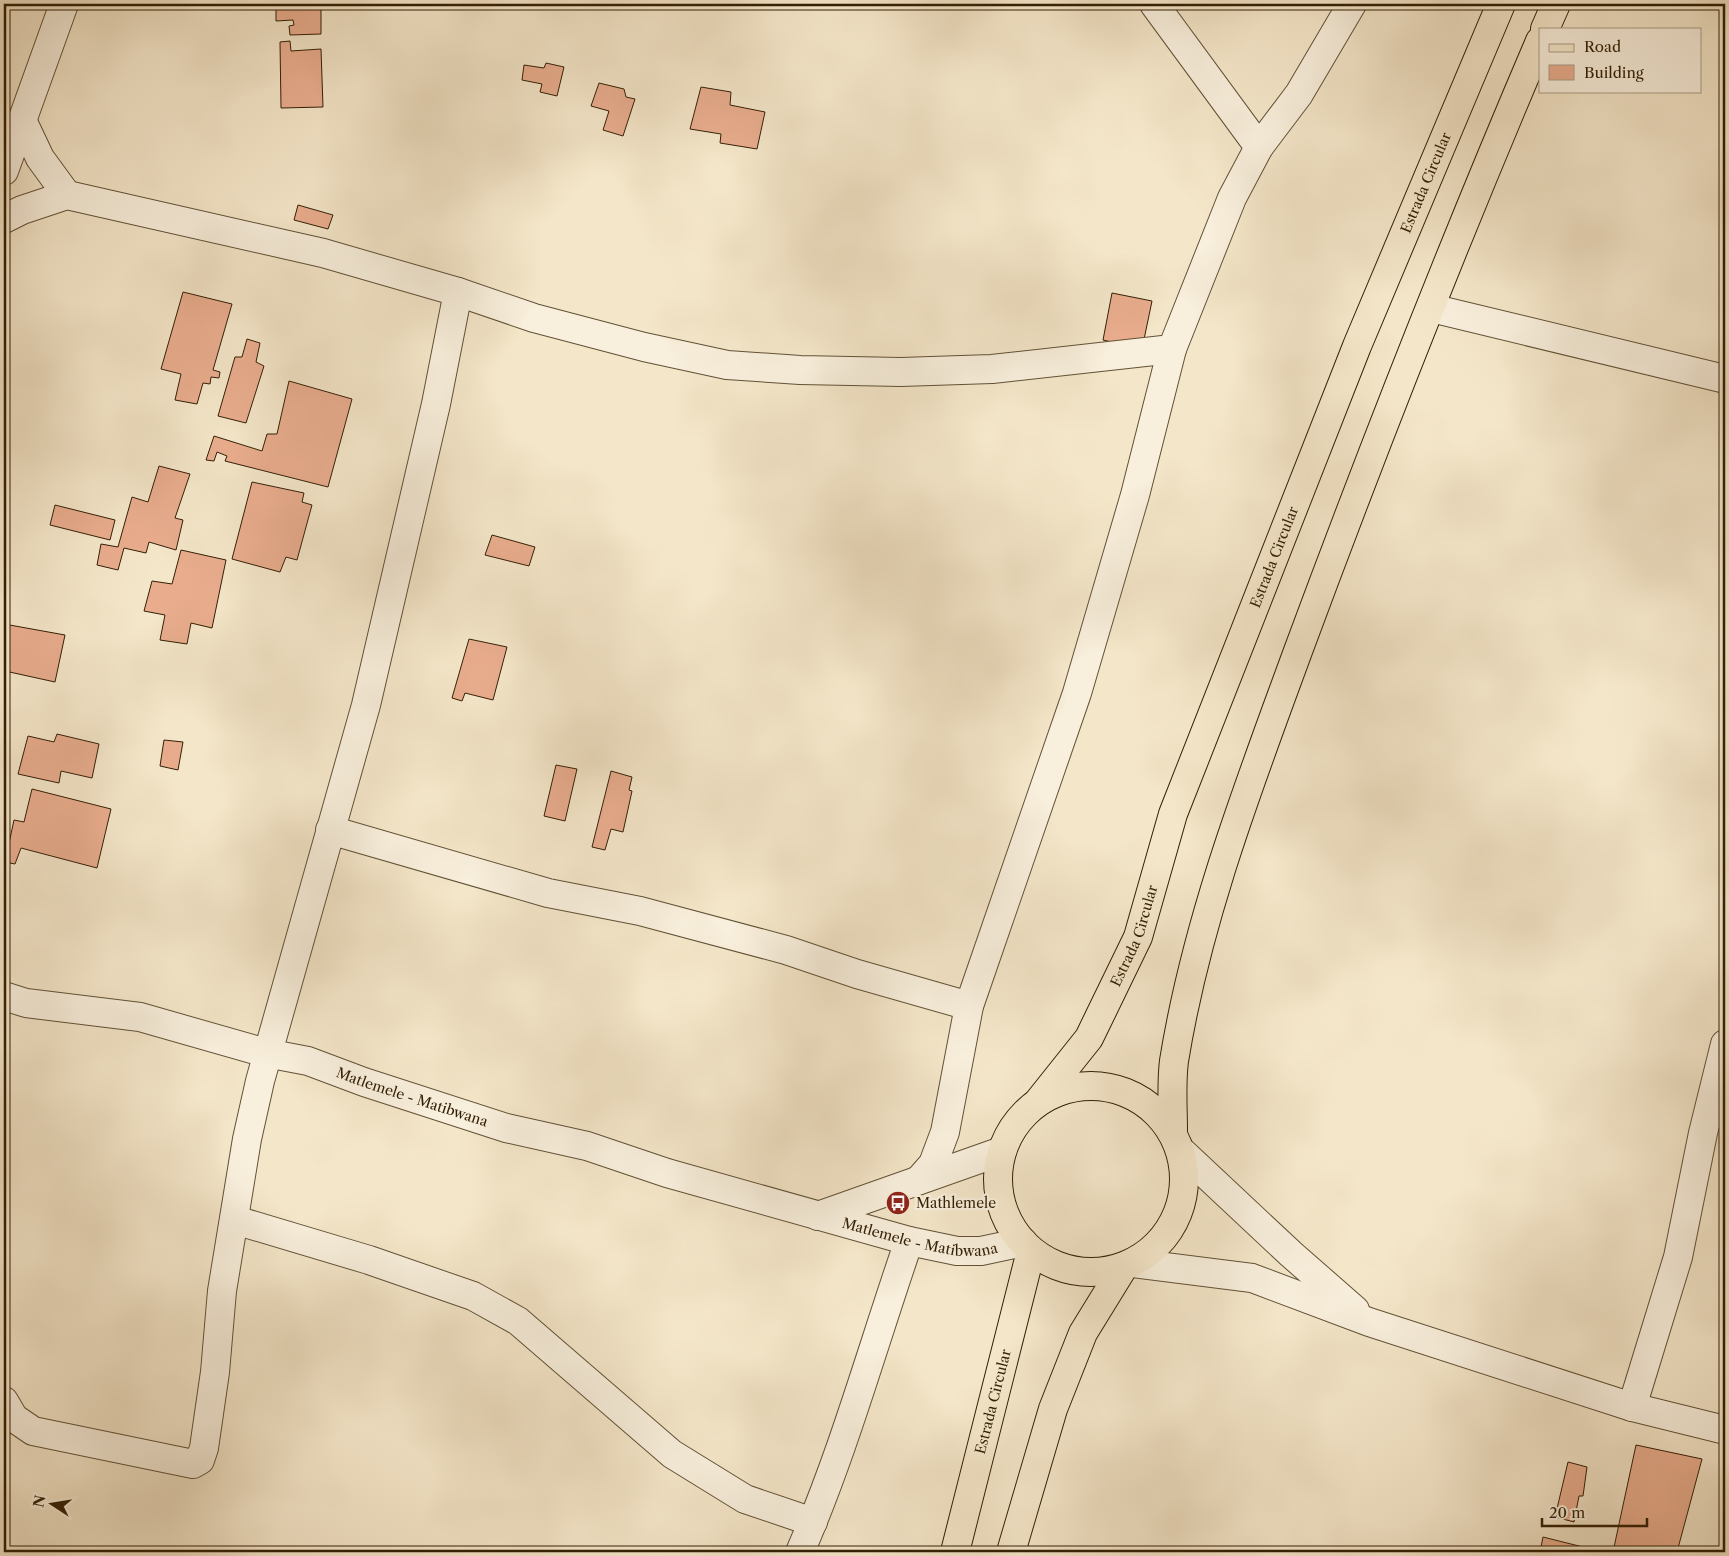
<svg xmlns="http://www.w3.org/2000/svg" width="1729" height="1556" viewBox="0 0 1729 1556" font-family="'Libre Caslon Text',serif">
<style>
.building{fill:#e9ad8e;stroke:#321f05}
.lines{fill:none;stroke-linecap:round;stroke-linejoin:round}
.minor-casing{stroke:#625136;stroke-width:30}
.major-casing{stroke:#321f05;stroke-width:30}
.minor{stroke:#f8efdc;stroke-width:28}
.major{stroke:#f4e6c9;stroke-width:28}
.labels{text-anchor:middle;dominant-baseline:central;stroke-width:4.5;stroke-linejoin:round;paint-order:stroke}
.street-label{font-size:14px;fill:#321f05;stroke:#f8efdc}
.poi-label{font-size:14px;fill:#321f05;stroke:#f8efdc;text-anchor:start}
</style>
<rect width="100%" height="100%" fill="#f4e6c9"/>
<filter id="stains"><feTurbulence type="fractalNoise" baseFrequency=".004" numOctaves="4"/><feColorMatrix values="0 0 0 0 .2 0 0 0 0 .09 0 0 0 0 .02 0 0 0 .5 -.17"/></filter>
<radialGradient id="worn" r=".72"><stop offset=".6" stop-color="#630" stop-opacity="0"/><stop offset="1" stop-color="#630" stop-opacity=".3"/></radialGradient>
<!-- building -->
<g class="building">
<path d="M 276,4 L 321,4 L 321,34 L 290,35 L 289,26 L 294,25 L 293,20 L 276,21 Z"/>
<path d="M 290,41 L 291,51 L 321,49 L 323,107 L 281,108 L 280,42 Z"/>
<path d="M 546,63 L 564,67 L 557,96 L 540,92 L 542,84 L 522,80 L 524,65 L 544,68 Z"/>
<path d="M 599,83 L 624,89 L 626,97 L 635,99 L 623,136 L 603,130 L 609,111 L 591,106 Z"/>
<path d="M 701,87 L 731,92 L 730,105 L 765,112 L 757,149 L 720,143 L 721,134 L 690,129 Z"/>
<path d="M 298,205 L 333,215 L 328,229 L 294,220 Z"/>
<path d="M 183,292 L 232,304 L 213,370 L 220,372 L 219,378 L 211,377 L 210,384 L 203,383 L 197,404 L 175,400 L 181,374 L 161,369 Z"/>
<path d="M 1112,293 L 1152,301 L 1142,349 L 1103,340 Z"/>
<path d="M 247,339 L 260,343 L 256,362 L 264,366 L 246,423 L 218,416 L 235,357 L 242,357 Z"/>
<path d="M 289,381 L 352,399 L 328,487 L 225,461 L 227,456 L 217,452 L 214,461 L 206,460 L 214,436 L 262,451 L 267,434 L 277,434 Z"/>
<path d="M 159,466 L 190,474 L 175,518 L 183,520 L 176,550 L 149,542 L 146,553 L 124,548 L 118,570 L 97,565 L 101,544 L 118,547 L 132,497 L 148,502 Z"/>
<path d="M 252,482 L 304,493 L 302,502 L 312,505 L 297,560 L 286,557 L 280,572 L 232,559 Z"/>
<path d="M 55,505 L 115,520 L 110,540 L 50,525 Z"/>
<path d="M 492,535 L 535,547 L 529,566 L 485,555 Z"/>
<path d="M 181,550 L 226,560 L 212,628 L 191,623 L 187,644 L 160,640 L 165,615 L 144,611 L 152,581 L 172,584 Z"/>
<path d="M 4,624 L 65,635 L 55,682 L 5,671 Z"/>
<path d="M 469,639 L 507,647 L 493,700 L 465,693 L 462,701 L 452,698 Z"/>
<path d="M 57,734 L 99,744 L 92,778 L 61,771 L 59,783 L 18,774 L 28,736 L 54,742 Z"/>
<path d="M 164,740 L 183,742 L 178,770 L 160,766 Z"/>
<path d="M 556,765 L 577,769 L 565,821 L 544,816 Z"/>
<path d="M 611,771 L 632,777 L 629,790 L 632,791 L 623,832 L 611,829 L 605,850 L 592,847 Z"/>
<path d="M 32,789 L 111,809 L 97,868 L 21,848 L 15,864 L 5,862 L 14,820 L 24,822 Z"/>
<path d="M 1636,1445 L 1702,1459 L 1677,1552 L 1613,1552 Z"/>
<path d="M 1568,1462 L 1587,1467 L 1583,1496 L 1579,1496 L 1574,1522 L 1555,1517 Z"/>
<path d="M 1543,1537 L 1603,1552 L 1540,1552 Z"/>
</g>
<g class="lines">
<!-- minor casing -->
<g class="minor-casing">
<g id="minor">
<path d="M 1154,4 L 1259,147"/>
<path d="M 22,120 L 40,158 L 67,195"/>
<path d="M 4,171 L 64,4"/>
<path d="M 4,219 L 22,210 L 67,195 L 323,253 L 458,292 L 534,318 L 644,347 L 727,365 L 800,370 L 901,372 L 992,369 L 1172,349"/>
<path d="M 1431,308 L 1725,379"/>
<path d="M 330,830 L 548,893 L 640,911 L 786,950 L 857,974 L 969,1006"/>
<path id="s1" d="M 4,996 L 26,1003 L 140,1017 L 266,1053 L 308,1061 L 364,1082 L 506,1128 L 587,1146 L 667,1173 L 909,1241 L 957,1251 L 981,1251 L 1023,1242"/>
<path d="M 1180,1150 L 1291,1254 L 1355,1310"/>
<path d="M 919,1180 L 933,1164 L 945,1132 L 969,1006 L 1077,693 L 1135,495 L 1172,349 L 1232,198 L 1259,147 L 1299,94 L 1352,4"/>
<path d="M 818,1216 L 1002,1151"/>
<path d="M 235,1220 L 369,1260 L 473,1296 L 518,1321 L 672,1454 L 745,1499 L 813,1522"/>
<path d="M 1133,1263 L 1252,1278 L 1369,1322 L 1632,1407 L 1725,1430"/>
<path d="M 4,1401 L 14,1418 L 33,1431 L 193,1464 L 200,1460 L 204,1448 L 215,1372 L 222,1291 L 247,1139 L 260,1081 L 366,705 L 436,404 L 458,292"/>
<path d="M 1632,1407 L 1678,1257 L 1703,1133 L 1725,1044"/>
<path d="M 800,1552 C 844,1451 873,1345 909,1241"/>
</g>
</g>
<!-- major casing -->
<g class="major-casing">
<g id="major">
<path d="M 1545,29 L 1556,4"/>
<circle cx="1091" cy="1179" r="93"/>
<path id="s2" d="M 1038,1102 L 1089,1038 L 1138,937 L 1173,814 L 1357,346 L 1501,4"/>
<path d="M 1173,1131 C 1173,1108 1171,1084 1174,1061 C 1197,919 1249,785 1298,651 C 1374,446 1454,242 1540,41"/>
<path id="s3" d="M 955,1552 L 1031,1251"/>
<path d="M 1011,1552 L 1053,1409 L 1083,1333 L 1123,1268"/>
</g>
</g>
<!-- minor -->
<use href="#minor" class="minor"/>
<!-- major -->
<use href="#major" class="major"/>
</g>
<!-- icons -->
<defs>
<g id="bus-disc" transform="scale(1.25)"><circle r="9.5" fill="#8f2418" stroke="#f8efdc"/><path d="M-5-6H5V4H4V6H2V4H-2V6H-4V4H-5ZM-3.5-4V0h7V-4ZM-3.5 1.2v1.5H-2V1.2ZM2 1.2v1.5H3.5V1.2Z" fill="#fff"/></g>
</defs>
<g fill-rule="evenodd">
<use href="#bus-disc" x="898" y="1203"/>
</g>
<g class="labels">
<!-- street labels -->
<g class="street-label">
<text stroke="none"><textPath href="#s2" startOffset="1002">Estrada Circular</textPath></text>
<text stroke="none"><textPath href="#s2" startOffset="598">Estrada Circular</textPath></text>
<text stroke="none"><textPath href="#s2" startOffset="194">Estrada Circular</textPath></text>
<text stroke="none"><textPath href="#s1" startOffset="422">Matlemele - Matibwana</textPath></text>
<text stroke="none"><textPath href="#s1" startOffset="950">Matlemele - Matibwana</textPath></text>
<text stroke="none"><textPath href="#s3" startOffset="155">Estrada Circular</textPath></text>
</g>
<!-- poi labels -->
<g class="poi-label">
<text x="916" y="1203">Mathlemele</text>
</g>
</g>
<!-- margin -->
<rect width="1729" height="1556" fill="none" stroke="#f4e6c9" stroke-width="20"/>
<rect x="5" y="5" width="1719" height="1546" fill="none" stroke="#321f05" stroke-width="2.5"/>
<rect x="10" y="10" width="1709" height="1536" fill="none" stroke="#321f05"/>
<!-- legend -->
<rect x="1539" y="28" width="162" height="65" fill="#f8efdc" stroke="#a99c86"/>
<rect x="1549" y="44" width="25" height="8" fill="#f4e6c9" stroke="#a99c86"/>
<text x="1584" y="52" font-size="15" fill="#321f05">Road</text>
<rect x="1549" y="65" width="25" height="15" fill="#e9ad8e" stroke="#a99c86"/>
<text x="1584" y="78" font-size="15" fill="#321f05">Building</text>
<!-- north arrow -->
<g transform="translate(52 1504) rotate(282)" stroke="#f8efdc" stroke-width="4" paint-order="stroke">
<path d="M0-4L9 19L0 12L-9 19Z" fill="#321f05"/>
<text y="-8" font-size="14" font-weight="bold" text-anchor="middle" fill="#321f05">N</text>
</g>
<!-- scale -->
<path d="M1542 1518v8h105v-8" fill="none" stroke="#321f05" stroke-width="2.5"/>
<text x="1549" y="1518" font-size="15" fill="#321f05" stroke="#f8efdc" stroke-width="4" paint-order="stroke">20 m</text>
<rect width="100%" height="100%" filter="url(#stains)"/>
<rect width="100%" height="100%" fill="url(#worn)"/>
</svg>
